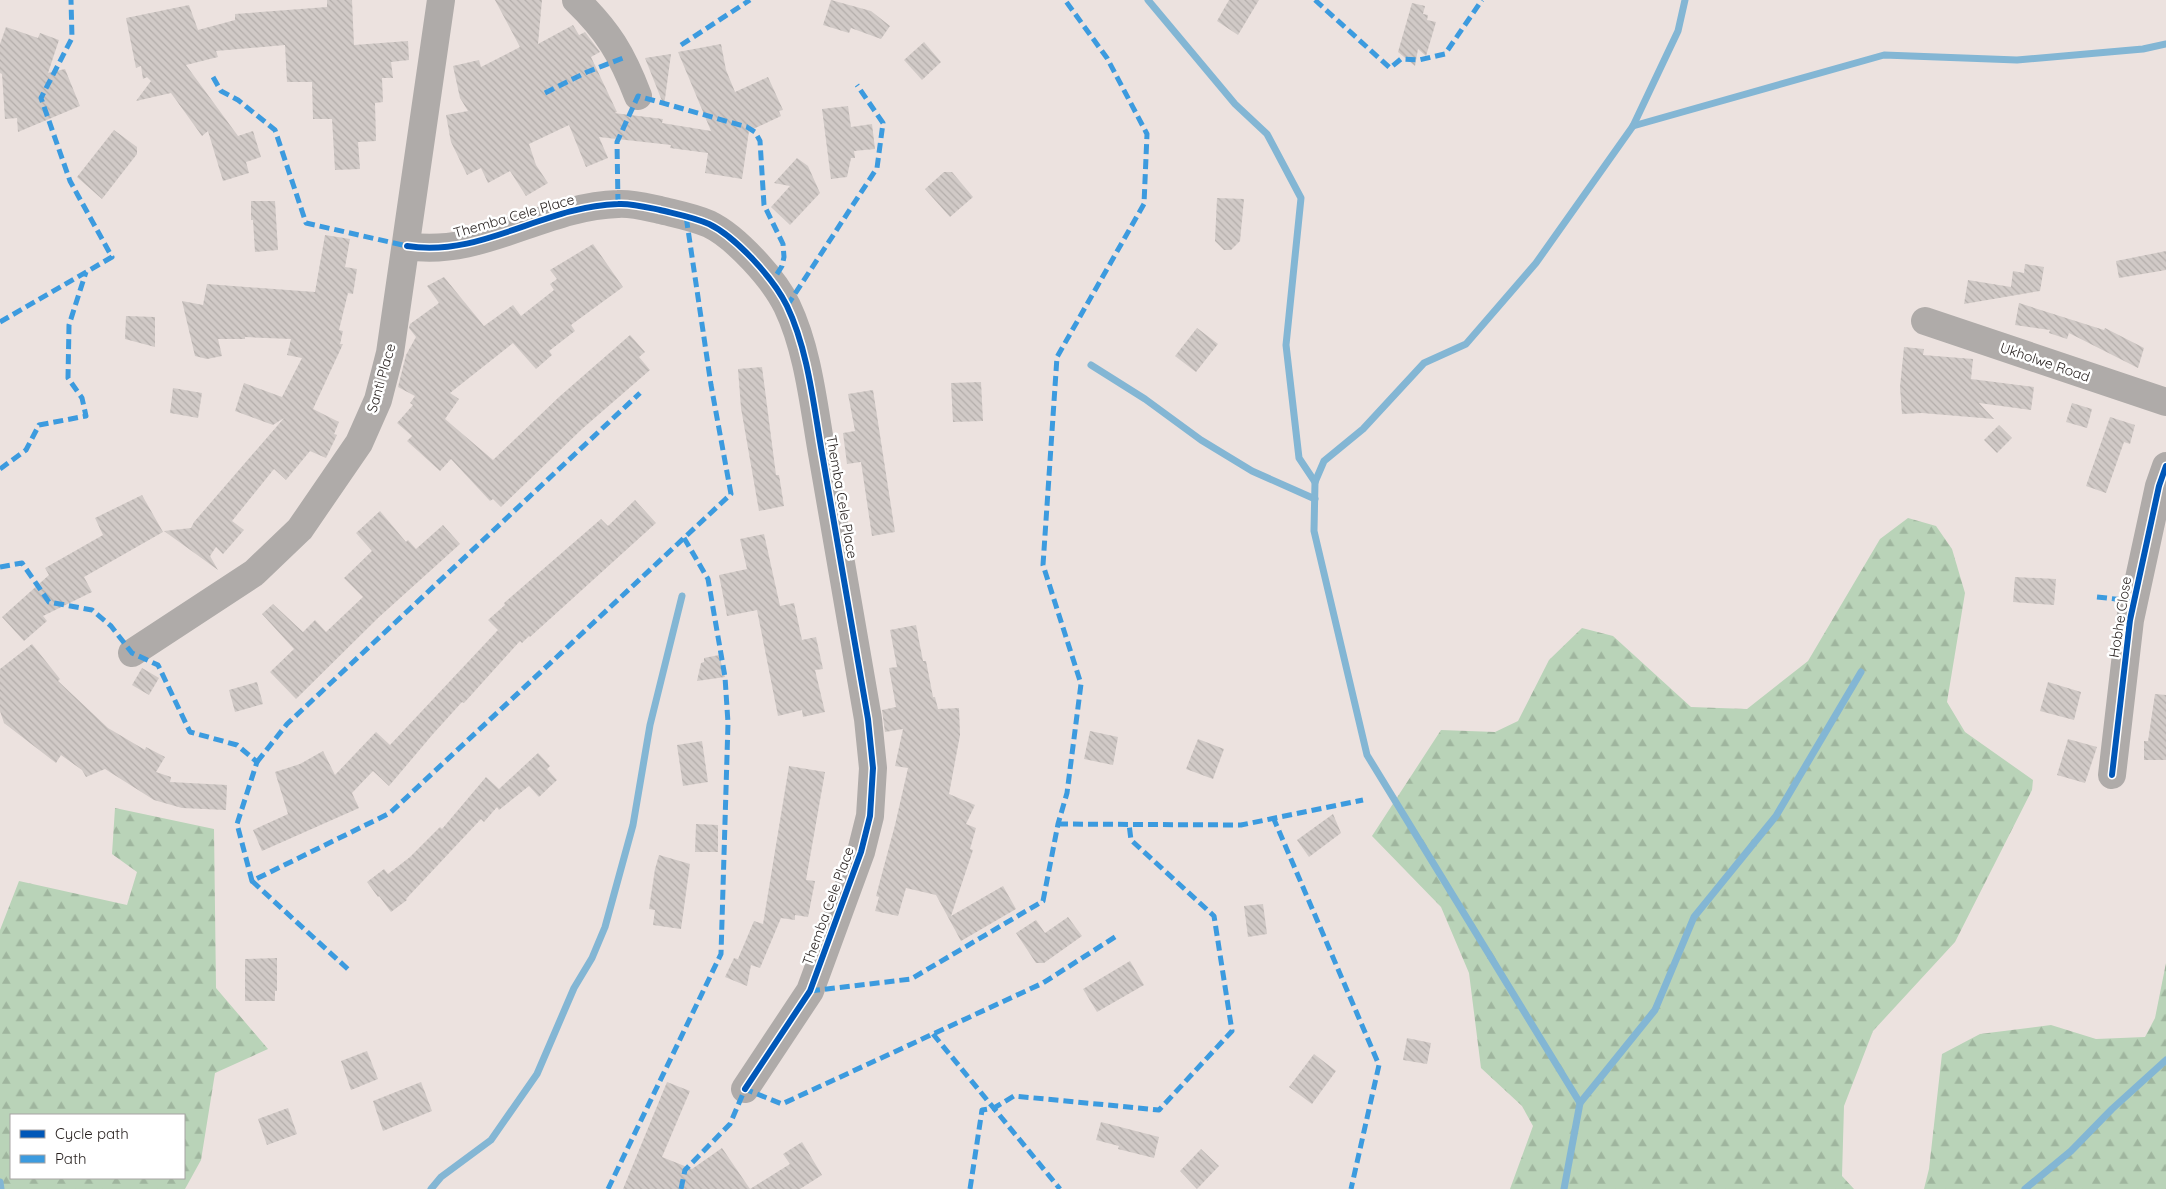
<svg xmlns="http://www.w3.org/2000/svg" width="2166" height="1189" viewBox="0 0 2166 1189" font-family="Quicksand,sans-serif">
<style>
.forest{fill:url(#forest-firs);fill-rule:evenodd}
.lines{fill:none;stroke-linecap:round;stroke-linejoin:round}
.stream{stroke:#83b6d4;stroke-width:7}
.building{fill:url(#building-back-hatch)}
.street{stroke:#afaba9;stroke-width:28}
.quiet{stroke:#3c9bdf;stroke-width:5;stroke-dasharray:10 5;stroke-linecap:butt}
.cycleway-casing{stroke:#fff;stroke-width:9}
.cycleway{stroke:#0057b8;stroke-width:6}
.labels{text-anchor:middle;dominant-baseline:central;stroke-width:5;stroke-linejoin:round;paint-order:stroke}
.street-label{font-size:14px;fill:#231c1a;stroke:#fff}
</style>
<defs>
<pattern id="forest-firs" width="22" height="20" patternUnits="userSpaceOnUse" patternTransform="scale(1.25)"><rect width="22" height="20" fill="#b9d3b8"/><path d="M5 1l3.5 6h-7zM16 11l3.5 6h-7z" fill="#9fb59e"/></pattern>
<pattern id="building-back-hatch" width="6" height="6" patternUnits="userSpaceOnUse" patternTransform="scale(1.25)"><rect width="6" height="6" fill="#d1cac7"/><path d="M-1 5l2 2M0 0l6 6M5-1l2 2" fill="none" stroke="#b3adaa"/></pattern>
</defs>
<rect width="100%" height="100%" fill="#ece2df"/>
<!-- forest -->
<g class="forest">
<path d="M 1908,518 L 1936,526 L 1952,549 L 1965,593 L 1947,702 L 1965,732 L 2033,780 L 2032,790 L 1955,942 L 1873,1031 L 1844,1106 L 1842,1176 L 1854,1189 L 1510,1189 L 1533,1126 L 1522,1106 L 1481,1068 L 1469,973 L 1441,907 L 1372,836 L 1441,730 L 1495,732 L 1518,721 L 1549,660 L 1582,628 L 1613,636 L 1691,707 L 1747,709 L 1808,661 L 1880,539 Z"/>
<path d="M 115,808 L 214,829 L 216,988 L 268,1049 L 215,1073 L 201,1160 L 185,1189 L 0,1189 L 0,930 L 19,881 L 127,905 L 137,872 L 112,854 ZM 11,1115 L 184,1115 L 184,1178 L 11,1178 Z"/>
<path d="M 2166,963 L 2166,1189 L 1924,1189 L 1929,1169 L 1942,1054 L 1980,1034 L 2051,1025 L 2096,1039 L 2145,1037 L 2155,1018 Z"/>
</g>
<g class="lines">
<!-- stream -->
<g class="stream">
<path d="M 1148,0 L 1235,104 L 1267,134 L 1301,198 L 1286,345 L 1299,458 L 1315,482"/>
<path d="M 1633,126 L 1884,55 L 2017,60 L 2143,49 L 2166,44"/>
<path d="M 1091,365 L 1145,399 L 1201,440 L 1252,471 L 1315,499"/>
<path d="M 1580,1103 L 1655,1010 L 1694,917 L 1776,816 L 1861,672"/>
<path d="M 0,1182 L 1,1189"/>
<path d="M 431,1189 L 441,1177 L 491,1140 L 537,1074 L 574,988 L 592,958 L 605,927 L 633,825 L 650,725 L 682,596"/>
<path d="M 1564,1189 L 1580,1103 L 1367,755 L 1314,531 L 1315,482 L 1324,461 L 1363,429 L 1424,363 L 1466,344 L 1536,263 L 1633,126 L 1678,31 L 1685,0"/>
<path d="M 2025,1189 L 2071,1151 L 2112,1109 L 2166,1060"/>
</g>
</g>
<!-- building -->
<g class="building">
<path d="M 327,0 L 352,0 L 354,45 L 408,41 L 409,60 L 391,62 L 393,78 L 382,78 L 383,102 L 375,103 L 376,141 L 358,142 L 360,169 L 335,170 L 332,119 L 313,119 L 312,82 L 287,82 L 285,45 L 216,51 L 218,57 L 186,65 L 238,136 L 253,131 L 261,157 L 246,162 L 249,173 L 223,181 L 208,131 L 202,136 L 171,93 L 136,101 L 151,81 L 147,77 L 143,79 L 141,66 L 136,68 L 126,18 L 189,5 L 198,30 L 235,20 L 235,14 L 327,7 Z"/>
<path d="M 495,0 L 542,0 L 538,44 L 573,25 L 579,35 L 585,32 L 600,52 L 591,57 L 617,112 L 614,113 L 663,119 L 662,123 L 711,131 L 678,52 L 721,44 L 726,70 L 735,92 L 768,77 L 783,110 L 779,111 L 781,116 L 749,131 L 742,179 L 705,173 L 708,153 L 670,148 L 671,145 L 599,137 L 608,158 L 586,167 L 569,125 L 529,144 L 536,165 L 548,183 L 526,196 L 510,171 L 488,183 L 481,168 L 467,175 L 451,142 L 446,115 L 468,111 L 460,98 L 453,66 L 479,60 L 481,67 L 520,47 Z"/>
<path d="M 831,0 L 871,11 L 890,26 L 881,39 L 851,28 L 849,33 L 823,25 Z"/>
<path d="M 1229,0 L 1259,0 L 1238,35 L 1217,21 Z"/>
<path d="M 1412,3 L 1425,6 L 1423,14 L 1428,15 L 1427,20 L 1436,22 L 1426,56 L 1418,49 L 1415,66 L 1398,52 Z"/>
<path d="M 6,27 L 38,38 L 40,33 L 59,40 L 48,73 L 65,69 L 80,106 L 18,132 L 17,118 L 5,119 L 2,74 L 0,73 L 0,44 Z"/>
<path d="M 924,42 L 941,62 L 922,80 L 904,60 Z"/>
<path d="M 671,54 L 664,106 L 645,58 Z"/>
<path d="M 848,106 L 851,127 L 872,124 L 875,149 L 854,151 L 855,158 L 851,158 L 847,177 L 831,179 L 822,109 Z"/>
<path d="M 114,130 L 137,147 L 137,154 L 102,199 L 77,177 Z"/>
<path d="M 797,158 L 808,166 L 820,193 L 790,225 L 771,207 L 790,186 L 774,183 Z"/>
<path d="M 944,172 L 952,172 L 973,197 L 950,217 L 925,189 Z"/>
<path d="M 1217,198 L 1244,199 L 1240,241 L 1231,250 L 1224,250 L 1215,241 Z"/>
<path d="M 251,201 L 275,201 L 278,250 L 255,252 L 253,220 L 251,220 Z"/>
<path d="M 325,235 L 350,239 L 345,267 L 357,269 L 353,294 L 348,293 L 339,330 L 343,331 L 340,344 L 343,344 L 313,409 L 339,422 L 334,434 L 337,435 L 326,458 L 310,451 L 286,480 L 274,469 L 232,521 L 244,530 L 223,554 L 216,547 L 210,556 L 218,570 L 164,531 L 191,528 L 194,522 L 284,418 L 273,425 L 235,411 L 244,383 L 282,397 L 302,358 L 287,355 L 291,339 L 245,337 L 245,339 L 218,339 L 222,356 L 207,359 L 195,356 L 182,301 L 203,305 L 207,284 L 315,292 Z"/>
<path d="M 593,244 L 623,287 L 571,325 L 575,331 L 549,351 L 552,355 L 536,369 L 513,343 L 450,393 L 459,399 L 445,419 L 493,460 L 559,397 L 630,335 L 645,352 L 639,357 L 650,370 L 582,429 L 501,507 L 493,499 L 490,501 L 451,459 L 440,471 L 407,441 L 412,436 L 397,423 L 413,405 L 410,403 L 415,396 L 398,387 L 406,355 L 416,337 L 409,328 L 410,324 L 439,303 L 427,286 L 444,277 L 484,326 L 513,305 L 521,316 L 554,290 L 550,284 L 557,279 L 550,270 Z"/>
<path d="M 2166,251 L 2166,270 L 2119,278 L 2116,261 Z"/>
<path d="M 2025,264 L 2044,267 L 2040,291 L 1964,304 L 1968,280 L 2011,287 L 2013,271 L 2024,273 Z"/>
<path d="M 2019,303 L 2104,330 L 2105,328 L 2144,348 L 2138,368 L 2069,333 L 2067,339 L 2049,333 L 2050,330 L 2015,325 Z"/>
<path d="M 126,316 L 155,317 L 155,347 L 125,339 Z"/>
<path d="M 1197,328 L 1218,344 L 1196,372 L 1175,356 Z"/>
<path d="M 1904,347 L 1924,349 L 1923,355 L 1973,359 L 1971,379 L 2034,387 L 2031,410 L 1979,403 L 1994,419 L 1922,413 L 1902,414 L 1900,387 Z"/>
<path d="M 762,367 L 776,475 L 779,475 L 784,506 L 759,511 L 741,408 L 738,369 Z"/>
<path d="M 981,382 L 983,421 L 953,422 L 951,383 Z"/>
<path d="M 173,388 L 202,393 L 198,418 L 170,413 Z"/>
<path d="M 873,390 L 895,532 L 872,536 L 861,462 L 847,464 L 843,433 L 855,431 L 848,394 Z"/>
<path d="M 2072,403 L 2092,409 L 2087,428 L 2066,422 Z"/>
<path d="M 2110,417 L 2135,425 L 2130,444 L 2124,442 L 2106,493 L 2086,486 Z"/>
<path d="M 1999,425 L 2012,438 L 1997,453 L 1984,440 Z"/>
<path d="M 142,495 L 163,532 L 84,577 L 92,592 L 43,616 L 47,621 L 24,641 L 2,617 L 49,575 L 45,568 L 103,535 L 95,518 Z"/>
<path d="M 635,500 L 656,523 L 530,637 L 529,636 L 522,643 L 520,641 L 464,703 L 462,702 L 433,734 L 389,786 L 373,771 L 352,793 L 359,808 L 262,851 L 253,830 L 288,814 L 275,772 L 300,764 L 323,751 L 335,775 L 376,732 L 390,745 L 498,630 L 488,620 L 505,605 L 504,603 L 601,519 L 608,526 Z"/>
<path d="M 380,511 L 406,542 L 408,540 L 416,549 L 443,525 L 460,544 L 378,618 L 296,699 L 270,672 L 294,649 L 262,614 L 273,604 L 303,632 L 315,620 L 326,632 L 363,597 L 344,578 L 372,551 L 356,533 Z"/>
<path d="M 764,534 L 780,606 L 794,603 L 802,640 L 816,637 L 823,669 L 815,670 L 825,712 L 803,717 L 802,710 L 778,716 L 757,610 L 727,616 L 719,575 L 747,569 L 740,539 Z"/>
<path d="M 2015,577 L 2056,579 L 2054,605 L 2013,602 Z"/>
<path d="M 916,625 L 923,661 L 926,661 L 933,697 L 935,697 L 938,709 L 959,708 L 960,735 L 949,794 L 975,805 L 966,824 L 976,828 L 970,849 L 973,850 L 951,916 L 1003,886 L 1016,909 L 961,941 L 936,895 L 906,888 L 898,916 L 875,911 L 879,897 L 876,896 L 895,825 L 908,768 L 895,766 L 903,729 L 885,732 L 882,710 L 896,707 L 889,668 L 897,667 L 890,630 Z"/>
<path d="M 32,644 L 60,679 L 58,681 L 108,728 L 145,750 L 146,747 L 165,757 L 156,772 L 171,777 L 170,782 L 227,785 L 226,810 L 182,808 L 154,800 L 105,769 L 86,777 L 82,770 L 61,755 L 56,763 L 4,723 L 0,711 L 0,669 Z"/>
<path d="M 719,655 L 725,677 L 697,681 L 701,663 L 704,662 L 704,658 Z"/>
<path d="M 142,668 L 159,678 L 149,695 L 132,685 Z"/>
<path d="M 257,682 L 263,704 L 235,712 L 229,690 Z"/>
<path d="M 2048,682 L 2081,692 L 2074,720 L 2040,711 Z"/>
<path d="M 2155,694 L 2166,695 L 2166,760 L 2144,760 L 2144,741 L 2148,741 Z"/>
<path d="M 1090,731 L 1118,737 L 1113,765 L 1084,759 Z"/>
<path d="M 1198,739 L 1224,749 L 1213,779 L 1186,769 Z"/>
<path d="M 2068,739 L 2097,747 L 2085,783 L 2057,775 Z"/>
<path d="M 702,741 L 708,782 L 683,786 L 677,745 Z"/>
<path d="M 538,753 L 550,766 L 547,769 L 557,780 L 539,797 L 529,786 L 499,810 L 497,807 L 484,822 L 481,819 L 406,899 L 407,900 L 391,912 L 379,896 L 378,897 L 367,882 L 384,869 L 388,874 L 410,857 L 440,827 L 442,829 L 486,777 L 499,789 Z"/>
<path d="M 789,766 L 825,772 L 806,880 L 815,881 L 808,917 L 795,915 L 795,920 L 781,918 L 760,968 L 751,965 L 747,986 L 725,977 L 734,958 L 741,960 L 738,959 L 754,921 L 763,924 Z"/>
<path d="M 1333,814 L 1341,833 L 1309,857 L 1297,840 Z"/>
<path d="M 696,824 L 718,825 L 718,852 L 695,852 Z"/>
<path d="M 659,855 L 690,864 L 681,929 L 653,925 L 655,910 L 649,909 L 655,869 Z"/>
<path d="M 1263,904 L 1267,934 L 1248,937 L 1244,906 Z"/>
<path d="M 1068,917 L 1082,936 L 1044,963 L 1036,963 L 1016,933 L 1036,920 L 1045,933 Z"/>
<path d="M 277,958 L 277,991 L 275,991 L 275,1001 L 245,1001 L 245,959 Z"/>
<path d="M 1130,961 L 1144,985 L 1097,1012 L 1083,989 Z"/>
<path d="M 1407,1038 L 1431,1043 L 1427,1064 L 1403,1060 Z"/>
<path d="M 367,1051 L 378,1079 L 351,1090 L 341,1061 Z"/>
<path d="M 1314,1054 L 1336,1071 L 1312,1104 L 1289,1087 Z"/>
<path d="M 421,1082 L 432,1111 L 383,1131 L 373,1101 Z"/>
<path d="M 667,1082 L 690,1091 L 662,1157 L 692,1169 L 722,1148 L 750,1189 L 790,1164 L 783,1154 L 802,1142 L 822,1175 L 800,1189 L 623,1189 Z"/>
<path d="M 288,1108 L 297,1134 L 267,1145 L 258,1119 Z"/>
<path d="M 1101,1122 L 1159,1137 L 1154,1158 L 1118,1149 L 1119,1146 L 1096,1140 Z"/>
<path d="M 1201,1149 L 1219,1166 L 1197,1189 L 1180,1171 Z"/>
</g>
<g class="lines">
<!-- street -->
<g class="street">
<path d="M 576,0 C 608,31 622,54 638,96"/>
<path d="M 407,246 C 481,258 544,206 618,204 C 631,203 646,207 660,210 C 676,214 693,217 709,224 C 736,237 774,279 787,306 C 809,352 814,410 823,459 C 838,546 853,633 868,719 L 873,768 L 870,816 L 861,852 L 810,991 L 745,1089"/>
<path d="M 1925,321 L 2166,402"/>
<path d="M 132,653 L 254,573 L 300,529 L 359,443 L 378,400 L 390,353 L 441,0"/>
<path d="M 2112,775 L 2130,620 L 2159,486 L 2166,466"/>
</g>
<!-- quiet -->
<g class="quiet">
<path d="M 1315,0 L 1390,68 L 1401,59 L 1419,60 L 1445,54 L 1482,0"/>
<path d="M 681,45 L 750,0"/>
<path d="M 213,77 L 221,91 L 238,100 L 275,130 L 306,223 L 407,246"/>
<path d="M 545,93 L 587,72 L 623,58"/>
<path d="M 618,204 L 617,142 L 638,96 L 747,127 L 755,132 L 760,141 L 764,205 L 783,244 L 784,257 L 782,266 L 772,282"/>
<path d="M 787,306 L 877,168 L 883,123 L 857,85"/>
<path d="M 0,322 L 112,257 L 70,181 L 41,98 L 72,38 L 71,0"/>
<path d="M 0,469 L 26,450 L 39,425 L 86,416 L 82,398 L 68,378 L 69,325 L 86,272"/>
<path d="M 0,567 L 22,563 L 49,602 L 92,610 L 111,626 L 132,653 L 158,665 L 190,732 L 237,745 L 257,762 L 237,824 L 252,881 L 390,813 L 731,494 L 711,385 L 686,216"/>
<path d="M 2097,597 L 2134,601"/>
<path d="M 257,762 L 287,724 L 640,393"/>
<path d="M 1273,817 L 1379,1065 L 1351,1189"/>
<path d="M 1058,824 L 1241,825 L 1363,800"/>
<path d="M 252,881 L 351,972"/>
<path d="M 810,991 L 911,979 L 1043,901 L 1058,824 L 1067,793 L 1081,684 L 1043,565 L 1057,357 L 1144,204 L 1147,134 L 1107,58 L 1065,0"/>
<path d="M 933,1034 L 1060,1189"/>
<path d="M 608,1189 L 721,954 L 728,723 L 725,677 L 708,579 L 684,538"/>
<path d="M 681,1189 L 685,1170 L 730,1124 L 745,1089 L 782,1104 L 1043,983 L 1118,935"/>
<path d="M 970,1189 L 982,1110 L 994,1108 L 1014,1096 L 1159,1110 L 1232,1031 L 1214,916 L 1131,840 L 1129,824"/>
</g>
<!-- cycleway casing -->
<g class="cycleway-casing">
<g id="cycleway">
<path d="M 407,246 C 481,258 544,206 618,204 C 631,203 646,207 660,210 C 676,214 693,217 709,224 C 736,237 774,279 787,306 C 809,352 814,410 823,459 C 838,546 853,633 868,719 L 873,768 L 870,816 L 861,852 L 810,991 L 745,1089"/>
<path d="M 2112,775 L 2130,620 L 2159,486 L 2166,466"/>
</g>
</g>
<!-- cycleway -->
<use href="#cycleway" class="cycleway"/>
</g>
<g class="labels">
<!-- street labels -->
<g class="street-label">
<text transform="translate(514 216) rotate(-16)">Themba Cele Place</text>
<text transform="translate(2045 362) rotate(19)">Ukholwe Road</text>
<text transform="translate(381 378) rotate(-74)">Santi Place</text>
<text transform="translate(842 497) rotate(80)">Themba Cele Place</text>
<text transform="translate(2120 617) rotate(-81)">Hobhe Close</text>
<text transform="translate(828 906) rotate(-70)">Themba Cele Place</text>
</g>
</g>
<!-- legend -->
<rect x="10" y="1114" width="175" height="65" fill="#ffffff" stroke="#a7a4a3"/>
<rect x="20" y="1130" width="25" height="8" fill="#0057b8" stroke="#a7a4a3"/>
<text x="55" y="1139" font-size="15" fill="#231c1a">Cycle path</text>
<rect x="20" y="1155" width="25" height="8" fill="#3c9bdf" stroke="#a7a4a3"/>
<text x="55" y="1164" font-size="15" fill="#231c1a">Path</text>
</svg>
